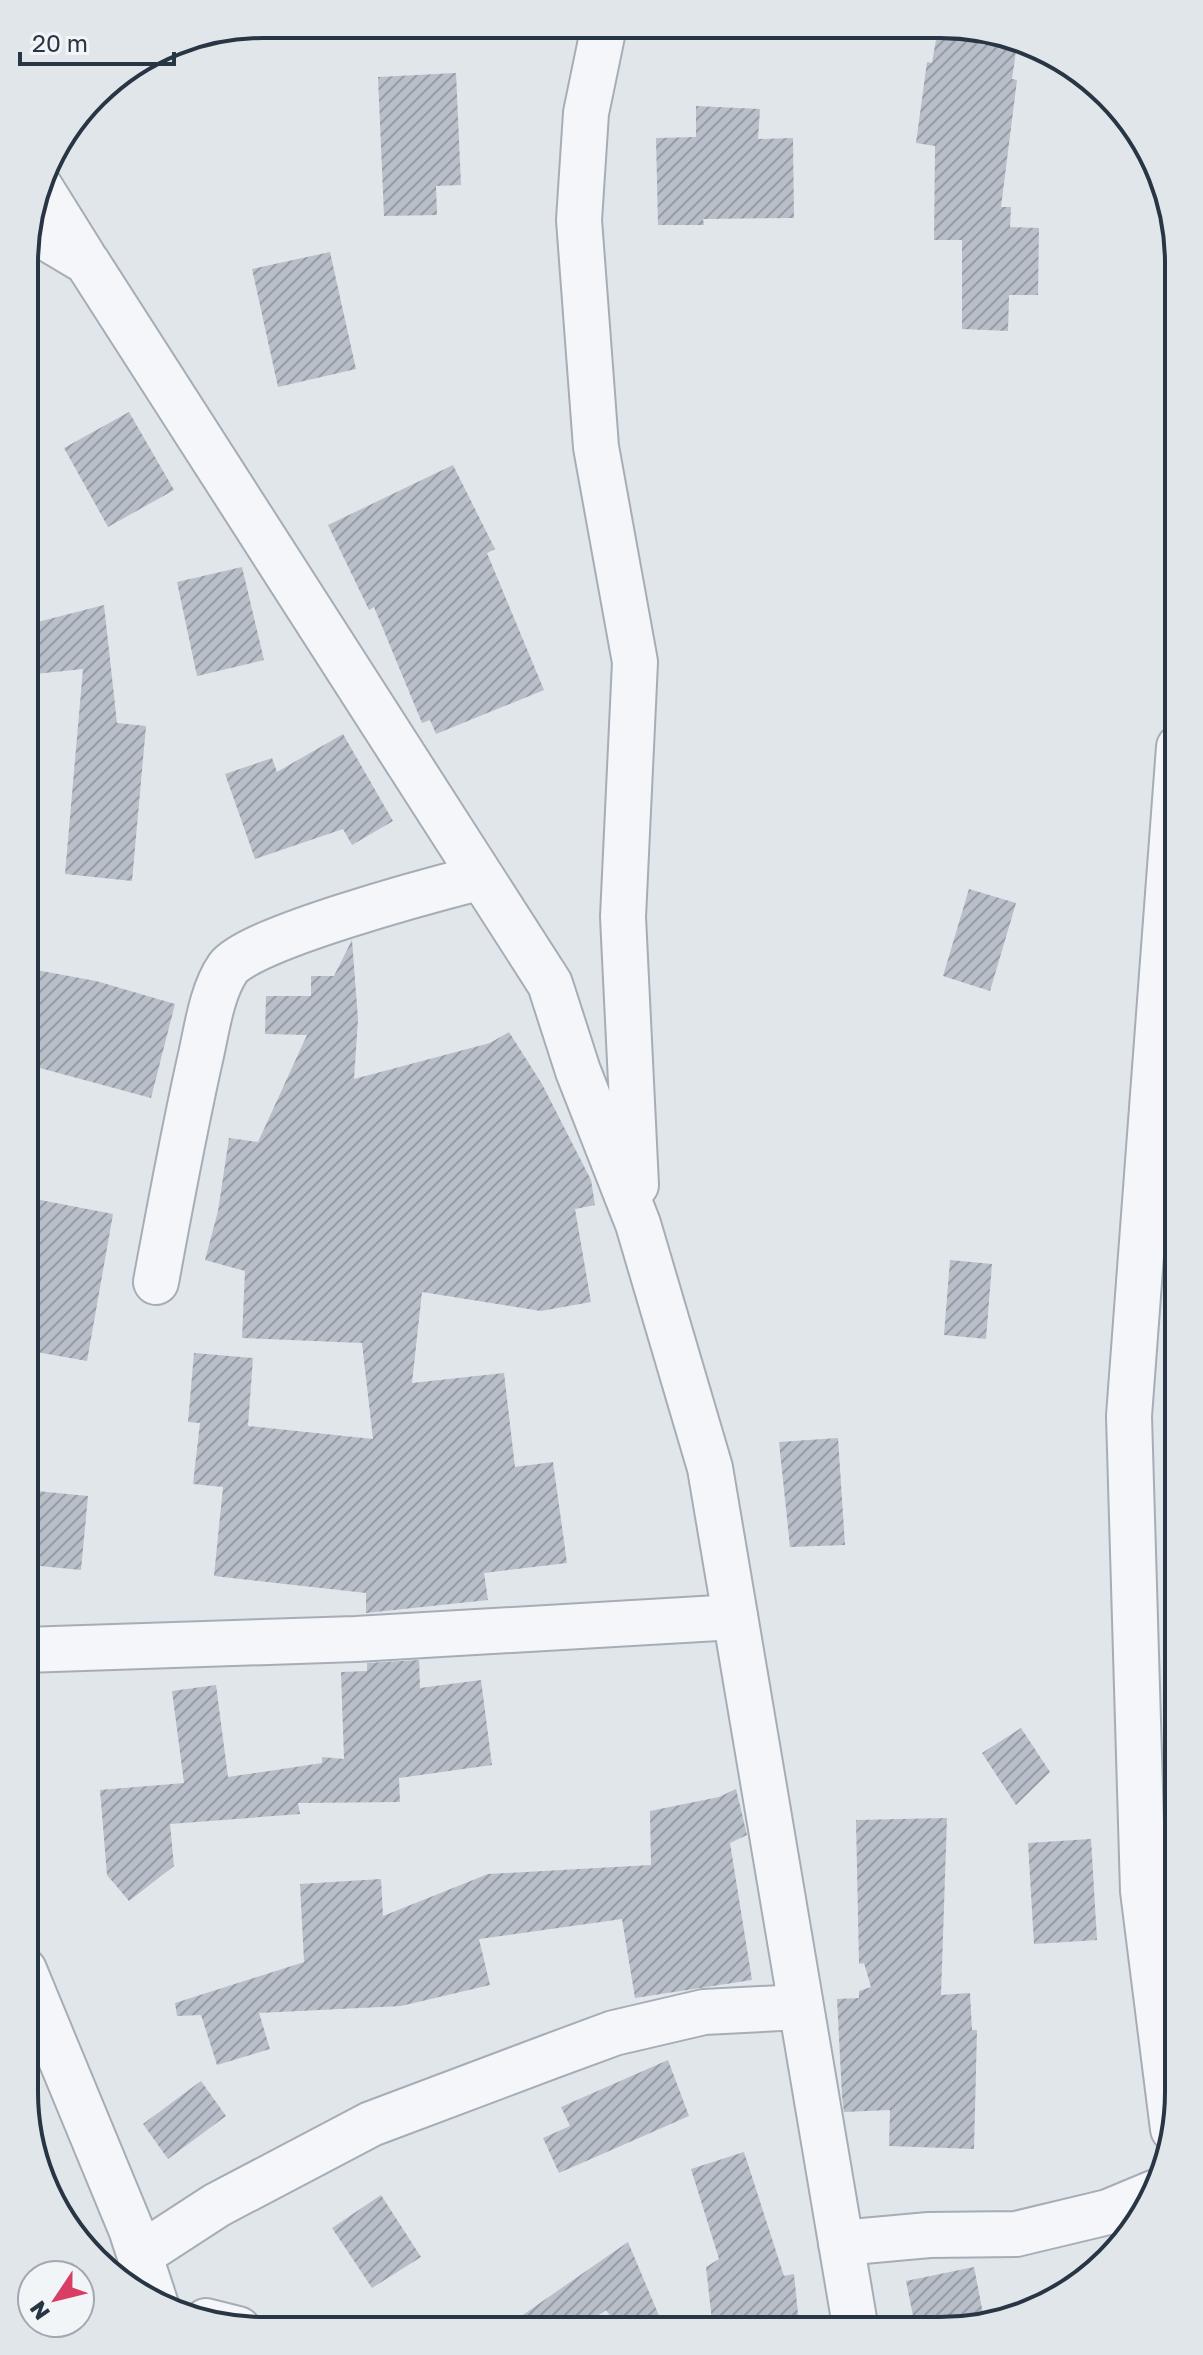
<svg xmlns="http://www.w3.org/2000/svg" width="1203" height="2355" viewBox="0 0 1203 2355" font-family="'Golos Text',sans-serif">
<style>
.building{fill:url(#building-hatch)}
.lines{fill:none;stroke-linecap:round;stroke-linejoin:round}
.minor-casing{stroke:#a6adb6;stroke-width:48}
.minor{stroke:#f4f6f9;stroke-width:44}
.rim{fill:none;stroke:#283544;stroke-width:4}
</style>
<defs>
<pattern id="building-hatch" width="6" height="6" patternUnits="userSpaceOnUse" patternTransform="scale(2)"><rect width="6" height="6" fill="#b8bfc9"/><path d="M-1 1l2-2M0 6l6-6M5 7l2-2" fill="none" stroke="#969ca5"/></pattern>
</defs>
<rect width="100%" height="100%" fill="#e1e6eb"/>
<!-- building -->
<g class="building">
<path d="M 938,28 L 986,29 L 1017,44 L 1012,79 L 1017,80 L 1001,207 L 1011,207 L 1010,227 L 1039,228 L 1038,295 L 1009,295 L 1008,331 L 962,329 L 962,240 L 934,240 L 935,146 L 916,143 L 927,62 L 932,63 Z"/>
<path d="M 456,73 L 461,185 L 436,186 L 437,215 L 384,216 L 378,77 Z"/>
<path d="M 696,106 L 760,109 L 758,139 L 793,138 L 794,218 L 703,219 L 704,225 L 658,225 L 656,138 L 696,137 Z"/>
<path d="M 330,252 L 356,369 L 278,387 L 252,269 Z"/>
<path d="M 129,412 L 174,490 L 108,527 L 64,448 Z"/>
<path d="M 453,465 L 495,549 L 487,553 L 544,690 L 436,734 L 430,720 L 422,723 L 374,607 L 369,610 L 328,525 Z"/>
<path d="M 242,567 L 264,660 L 197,676 L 177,582 Z"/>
<path d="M 104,605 L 117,723 L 146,726 L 132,881 L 65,874 L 83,669 L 26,675 L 26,625 Z"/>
<path d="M 343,734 L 393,821 L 352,845 L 343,829 L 255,859 L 225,774 L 272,758 L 277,772 Z"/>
<path d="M 969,889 L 1016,903 L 990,991 L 943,976 Z"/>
<path d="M 352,940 L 358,1019 L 354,1079 L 490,1043 L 509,1032 L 542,1084 L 591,1180 L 595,1205 L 575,1209 L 591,1302 L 541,1311 L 422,1292 L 412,1383 L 504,1373 L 515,1467 L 553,1462 L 567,1563 L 484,1573 L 488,1600 L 366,1613 L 366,1593 L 214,1576 L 223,1487 L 193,1484 L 200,1423 L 188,1422 L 194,1353 L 253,1358 L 248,1426 L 373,1439 L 362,1343 L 242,1338 L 245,1271 L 205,1260 L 218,1211 L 229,1138 L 258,1142 L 307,1035 L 265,1034 L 266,996 L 311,996 L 311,976 L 334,976 Z"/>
<path d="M 25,968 L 96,981 L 175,1004 L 151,1098 L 25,1064 Z"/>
<path d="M 30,1198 L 113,1214 L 87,1361 L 25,1350 L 25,1227 Z"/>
<path d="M 950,1260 L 992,1264 L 986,1339 L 944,1335 Z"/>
<path d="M 838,1438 L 845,1545 L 790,1547 L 779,1442 Z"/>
<path d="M 37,1491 L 88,1496 L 81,1570 L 30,1565 Z"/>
<path d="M 419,1660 L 420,1688 L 481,1680 L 492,1765 L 399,1778 L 400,1802 L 298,1803 L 300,1814 L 170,1824 L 174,1866 L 129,1901 L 107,1875 L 100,1790 L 184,1783 L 172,1691 L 216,1685 L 228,1777 L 322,1763 L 322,1757 L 344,1759 L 341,1672 L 367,1671 L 367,1663 Z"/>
<path d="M 1021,1728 L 1050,1772 L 1016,1805 L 982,1753 Z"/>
<path d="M 736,1789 L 747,1835 L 730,1843 L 752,1980 L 635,1998 L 622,1919 L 479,1939 L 490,1985 L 401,2006 L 259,2013 L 270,2049 L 217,2065 L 201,2015 L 177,2016 L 175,2003 L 304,1962 L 300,1884 L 381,1879 L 383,1916 L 488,1874 L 651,1865 L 650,1811 L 719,1797 Z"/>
<path d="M 947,1818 L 941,1995 L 970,1993 L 972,2030 L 977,2030 L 974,2149 L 889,2146 L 890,2110 L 844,2112 L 842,2096 L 837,1999 L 859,1998 L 859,1991 L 871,1987 L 864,1963 L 859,1964 L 856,1820 Z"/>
<path d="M 1091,1839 L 1097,1940 L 1034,1944 L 1028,1843 Z"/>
<path d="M 668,2060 L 689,2116 L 559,2173 L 543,2138 L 570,2126 L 561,2107 Z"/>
<path d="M 201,2081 L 226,2116 L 168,2159 L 143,2124 Z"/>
<path d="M 744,2152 L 784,2276 L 794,2274 L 799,2324 L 713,2330 L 706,2267 L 719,2259 L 691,2169 Z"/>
<path d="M 381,2195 L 421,2257 L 372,2288 L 332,2228 Z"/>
<path d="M 628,2242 L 660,2318 L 637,2330 L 620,2330 L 606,2310 L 577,2330 L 501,2330 Z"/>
<path d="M 974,2267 L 985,2324 L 916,2331 L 906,2281 Z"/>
</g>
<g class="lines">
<!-- minor casing -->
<g class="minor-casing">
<g id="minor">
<path d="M 604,26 L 586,113 L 579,220 L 596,447 L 635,662 L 623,917 L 636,1185"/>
<path d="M 40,187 L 83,256"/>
<path d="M 28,227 L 87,262 L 550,984 L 578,1071 L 638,1224 L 710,1468 L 856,2331"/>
<path d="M 156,1282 C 170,1206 184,1130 201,1055 C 207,1028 212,991 228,968 C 250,938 435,889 478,878"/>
<path d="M 24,1650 L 356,1639 L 735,1617"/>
<path d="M 24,1970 L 131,2229 L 156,2305"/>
<path d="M 1173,2129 L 1143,1891 L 1129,1416 L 1179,747"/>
<path d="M 841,2243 L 929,2235 L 1016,2234 L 1108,2212 L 1156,2192"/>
<path d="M 140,2255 L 217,2205 L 371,2124 L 549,2057 L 614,2033 L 704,2012 L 800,2007"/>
<path d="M 206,2321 L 238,2329"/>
</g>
</g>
<!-- minor -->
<use href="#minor" class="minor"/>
</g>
<!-- crop -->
<path d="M0 0H1203V2355H0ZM263 38H940A225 225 0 0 1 1165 263V2092A225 225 0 0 1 940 2317H263A225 225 0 0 1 38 2092V263A225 225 0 0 1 263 38Z" fill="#e1e6ea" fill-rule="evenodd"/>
<path class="rim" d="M263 38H940A225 225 0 0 1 1165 263V2092A225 225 0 0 1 940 2317H263A225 225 0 0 1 38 2092V263A225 225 0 0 1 263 38Z"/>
<!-- north arrow -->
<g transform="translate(56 2299) rotate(235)"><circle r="38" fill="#f1f5f8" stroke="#a1a8b0" stroke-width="2"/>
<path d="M0-6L14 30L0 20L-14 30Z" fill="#d93d63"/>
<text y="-12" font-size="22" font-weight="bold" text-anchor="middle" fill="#283544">N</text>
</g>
<!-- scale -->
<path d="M20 52v12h154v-12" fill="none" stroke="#283544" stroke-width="4"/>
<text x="32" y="52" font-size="24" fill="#283544" stroke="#f1f5f8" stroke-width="6" paint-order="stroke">20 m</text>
</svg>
